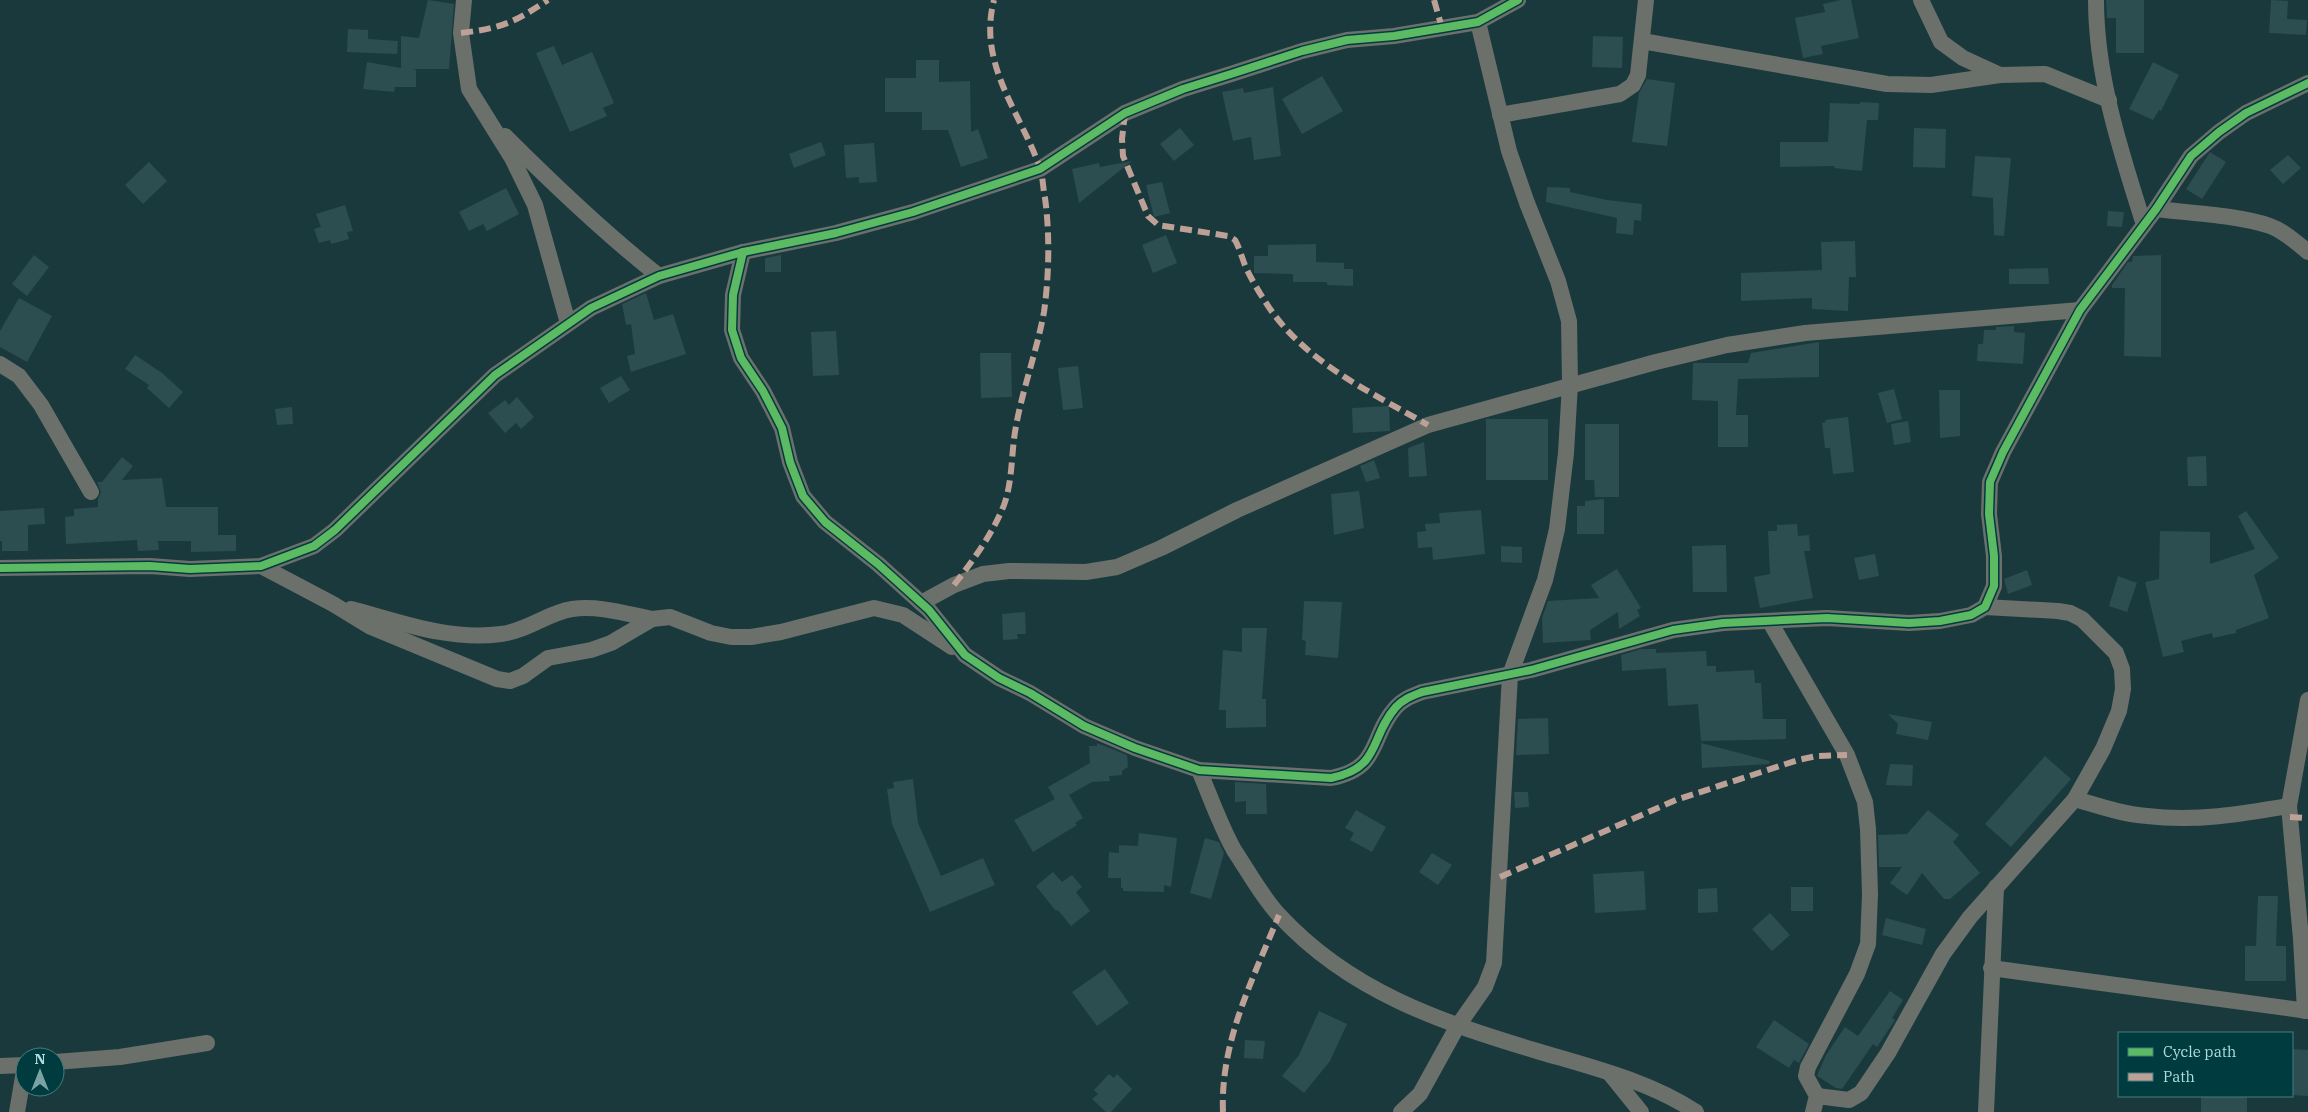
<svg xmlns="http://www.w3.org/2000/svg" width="2308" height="1112" viewBox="0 0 2308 1112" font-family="'IBM Plex Serif',serif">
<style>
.building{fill:#2c4e50}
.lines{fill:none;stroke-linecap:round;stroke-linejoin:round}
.street{stroke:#6b706a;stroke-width:16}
.quiet{stroke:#bda197;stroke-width:6;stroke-dasharray:12 6;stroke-linecap:butt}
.cycleway-casing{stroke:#003c3f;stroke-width:11}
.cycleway{stroke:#5cba63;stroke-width:8}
</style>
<rect width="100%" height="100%" fill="#1a393c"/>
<!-- building -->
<g class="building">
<path d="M 428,0 L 454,4 L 449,69 L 413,69 L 416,70 L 416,87 L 395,87 L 394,92 L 363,89 L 367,62 L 401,68 L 401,36 L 419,38 Z"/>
<path d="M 1841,0 L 1851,0 L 1859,38 L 1821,46 L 1823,54 L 1803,58 L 1795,18 L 1825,12 L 1823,4 Z"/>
<path d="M 2106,0 L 2144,0 L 2144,53 L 2116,53 L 2116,18 L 2107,18 Z"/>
<path d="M 2271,0 L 2288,1 L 2287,19 L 2307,20 L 2306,35 L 2269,33 Z"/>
<path d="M 348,29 L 368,30 L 368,39 L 398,41 L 397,54 L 347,52 Z"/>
<path d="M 1593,36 L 1623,37 L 1622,68 L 1592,67 Z"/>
<path d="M 554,46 L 562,65 L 592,52 L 614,103 L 603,108 L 607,116 L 570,132 L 536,53 Z"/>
<path d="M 916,60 L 939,60 L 939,82 L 970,81 L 971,132 L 978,129 L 988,158 L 961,167 L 948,130 L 922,130 L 922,112 L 885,112 L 885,78 L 916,78 Z"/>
<path d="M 2153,62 L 2179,75 L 2161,111 L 2159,110 L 2153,120 L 2129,109 Z"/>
<path d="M 1322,76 L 1343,111 L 1302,134 L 1282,99 Z"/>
<path d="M 1647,79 L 1675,83 L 1667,146 L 1632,142 L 1639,93 Z"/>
<path d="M 1273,87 L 1281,156 L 1254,160 L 1251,137 L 1233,141 L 1222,92 L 1243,88 L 1244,93 Z"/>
<path d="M 1860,102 L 1879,103 L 1878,120 L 1867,120 L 1862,171 L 1834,168 L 1835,166 L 1780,167 L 1780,142 L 1828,142 L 1830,103 L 1860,104 Z"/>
<path d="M 1180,128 L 1194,145 L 1174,161 L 1160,144 Z"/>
<path d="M 1914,128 L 1946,129 L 1945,168 L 1913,167 Z"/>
<path d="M 821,142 L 826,155 L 794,168 L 789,154 Z"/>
<path d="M 874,143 L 877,182 L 859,183 L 859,177 L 846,178 L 844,145 Z"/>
<path d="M 2210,152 L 2226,162 L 2202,199 L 2186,189 Z"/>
<path d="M 2288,155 L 2301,168 L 2283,184 L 2270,170 Z"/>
<path d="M 1975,156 L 2011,158 L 2004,236 L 1994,235 L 1993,198 L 1972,196 Z"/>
<path d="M 1132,161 L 1079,203 L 1072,169 L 1099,163 L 1100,167 Z"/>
<path d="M 149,162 L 167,181 L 143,204 L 125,185 Z"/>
<path d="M 1162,182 L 1170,213 L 1154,217 L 1146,185 Z"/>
<path d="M 1547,187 L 1570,188 L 1570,192 L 1607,200 L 1642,204 L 1641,221 L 1634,220 L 1633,235 L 1616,233 L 1617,218 L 1546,202 Z"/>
<path d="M 506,188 L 519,214 L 487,231 L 483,224 L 469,231 L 459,212 Z"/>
<path d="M 345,205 L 353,231 L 347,232 L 349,239 L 331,244 L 330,240 L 319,243 L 314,229 L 321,227 L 316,214 Z"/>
<path d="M 2108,211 L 2124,212 L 2122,227 L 2107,226 Z"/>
<path d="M 1166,235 L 1177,263 L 1153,273 L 1142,245 Z"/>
<path d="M 1855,241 L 1856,277 L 1849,277 L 1848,311 L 1812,309 L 1812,298 L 1741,301 L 1741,273 L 1822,270 L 1821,242 Z"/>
<path d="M 1316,244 L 1316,262 L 1344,263 L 1344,269 L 1353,269 L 1353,286 L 1327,285 L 1327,282 L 1293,282 L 1293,274 L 1254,273 L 1254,256 L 1268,256 L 1268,245 Z"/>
<path d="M 34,255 L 49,267 L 27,296 L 12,284 Z"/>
<path d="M 781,255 L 781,272 L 765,272 L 765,258 Z"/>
<path d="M 2161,255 L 2161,357 L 2124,356 L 2125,288 L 2112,288 L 2112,285 L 2128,262 L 2132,262 L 2133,256 Z"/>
<path d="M 2048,268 L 2049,284 L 2009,284 L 2009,269 Z"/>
<path d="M 646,293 L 654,320 L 673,314 L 686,354 L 631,372 L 627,356 L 635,354 L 631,324 L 626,325 L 622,304 Z"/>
<path d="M 19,298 L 52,316 L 27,362 L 0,347 L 0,331 Z"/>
<path d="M 2014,326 L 2014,332 L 2025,333 L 2023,364 L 1977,361 L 1978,344 L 1983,344 L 1984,330 L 1996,330 L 1996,327 Z"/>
<path d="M 836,331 L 839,375 L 813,376 L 811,332 Z"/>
<path d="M 1819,342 L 1819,377 L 1738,379 L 1736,415 L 1748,415 L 1748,447 L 1718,447 L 1718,401 L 1692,400 L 1693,363 L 1748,363 L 1751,353 Z"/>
<path d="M 980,353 L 1011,353 L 1012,397 L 981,398 Z"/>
<path d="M 135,355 L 162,373 L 183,392 L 169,408 L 147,388 L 149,385 L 125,369 Z"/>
<path d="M 1078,366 L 1083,408 L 1063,410 L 1058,368 Z"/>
<path d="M 621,376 L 630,390 L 609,403 L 600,388 Z"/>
<path d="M 1894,389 L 1902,419 L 1887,423 L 1878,393 Z"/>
<path d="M 1939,390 L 1960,390 L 1960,436 L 1940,438 Z"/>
<path d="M 517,397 L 534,417 L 521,429 L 516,423 L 505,433 L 488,413 L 505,400 L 509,405 Z"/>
<path d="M 1389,406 L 1390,431 L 1353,433 L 1352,408 Z"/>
<path d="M 292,407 L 293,424 L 277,425 L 275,409 Z"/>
<path d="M 1848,417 L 1854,472 L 1833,474 L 1830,448 L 1825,448 L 1822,423 L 1826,422 L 1825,420 Z"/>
<rect x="1486" y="419" width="62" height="61"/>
<path d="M 1908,421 L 1911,442 L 1894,445 L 1891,424 Z"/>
<path d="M 1585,424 L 1619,424 L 1619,497 L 1595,497 L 1594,480 L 1585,480 Z"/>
<path d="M 1424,442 L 1427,476 L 1409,477 L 1408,448 Z"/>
<path d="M 2206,456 L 2207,486 L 2188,486 L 2187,457 Z"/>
<path d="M 122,457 L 133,466 L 122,480 L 162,478 L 166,507 L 218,507 L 218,535 L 236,535 L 236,551 L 191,552 L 191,541 L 158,541 L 159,550 L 138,551 L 137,540 L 66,544 L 65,517 L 74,516 L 74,509 L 98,507 L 98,499 L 101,492 L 97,482 L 102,482 Z"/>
<path d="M 1374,460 L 1380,478 L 1366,482 L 1360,466 Z"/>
<path d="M 1359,491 L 1364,528 L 1334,535 L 1331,494 Z"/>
<path d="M 1604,499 L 1604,534 L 1577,534 L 1577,506 L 1585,506 L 1585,501 Z"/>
<path d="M 44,508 L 45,524 L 28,525 L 28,551 L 2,551 L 2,541 L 0,541 L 0,511 Z"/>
<path d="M 1481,510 L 1485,554 L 1433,560 L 1432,547 L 1418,548 L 1417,532 L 1426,531 L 1425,524 L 1440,523 L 1439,513 Z"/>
<path d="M 2246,511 L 2279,558 L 2254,575 L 2269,618 L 2236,630 L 2236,633 L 2213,638 L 2212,633 L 2181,641 L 2184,652 L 2163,657 L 2145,582 L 2159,579 L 2160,531 L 2210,532 L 2210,564 L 2255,549 L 2238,516 Z"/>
<path d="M 1797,524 L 1798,536 L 1809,535 L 1810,551 L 1804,551 L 1813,598 L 1760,608 L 1754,577 L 1770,574 L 1768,531 L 1777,531 L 1777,525 Z"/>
<path d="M 1726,545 L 1727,592 L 1693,592 L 1692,546 Z"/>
<path d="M 1501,546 L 1522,547 L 1522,563 L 1501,562 Z"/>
<path d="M 1875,554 L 1879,576 L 1859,580 L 1854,558 Z"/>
<path d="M 1617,569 L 1641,608 L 1637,610 L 1640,616 L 1619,629 L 1618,612 L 1590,630 L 1591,640 L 1543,643 L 1542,618 L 1548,601 L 1599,598 L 1591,585 Z"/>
<path d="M 2027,570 L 2032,585 L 2008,594 L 2004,579 Z"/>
<path d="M 2118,576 L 2137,583 L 2127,612 L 2109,606 Z"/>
<path d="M 1304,601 L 1342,602 L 1338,658 L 1305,655 L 1306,641 L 1302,640 Z"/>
<path d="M 1025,612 L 1026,634 L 1017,634 L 1018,639 L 1003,640 L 1002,614 Z"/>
<path d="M 1242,628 L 1267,628 L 1262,699 L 1266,699 L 1266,727 L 1226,728 L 1226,710 L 1219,710 L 1223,650 L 1242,652 Z"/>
<path d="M 1641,649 L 1656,649 L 1656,653 L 1706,651 L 1707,666 L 1716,666 L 1716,672 L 1754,670 L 1755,683 L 1761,683 L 1763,719 L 1786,719 L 1786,739 L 1701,741 L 1698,704 L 1668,706 L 1666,668 L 1622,671 L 1621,655 Z"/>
<path d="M 1888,714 L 1932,722 L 1928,740 L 1896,734 L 1898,724 Z"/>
<path d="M 1548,718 L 1549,754 L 1516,755 L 1518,719 Z"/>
<path d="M 1097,743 L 1127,755 L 1128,767 L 1122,771 L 1122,775 L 1109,776 L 1110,781 L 1092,782 L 1069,795 L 1083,818 L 1075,823 L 1077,825 L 1033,852 L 1014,820 L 1055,799 L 1048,787 L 1090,763 L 1089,746 L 1097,746 Z"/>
<path d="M 1701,743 L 1770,761 L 1769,764 L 1702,768 Z"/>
<path d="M 2045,756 L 2071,779 L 2011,847 L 1985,824 Z"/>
<path d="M 1890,764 L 1913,765 L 1912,786 L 1886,785 Z"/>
<path d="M 913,779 L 918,823 L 941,876 L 983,858 L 995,885 L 930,912 L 892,824 L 887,789 L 894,788 L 893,782 Z"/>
<path d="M 1235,782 L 1266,784 L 1267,814 L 1246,814 L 1246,801 L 1235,802 Z"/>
<path d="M 1514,792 L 1528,792 L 1529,807 L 1515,808 Z"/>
<path d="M 1356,810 L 1386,827 L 1372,852 L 1350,840 L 1354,833 L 1345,828 Z"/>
<path d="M 1928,810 L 1959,835 L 1953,842 L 1980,873 L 1950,899 L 1944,899 L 1922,873 L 1907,895 L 1890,883 L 1902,867 L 1879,867 L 1878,835 L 1907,834 Z"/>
<path d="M 1139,833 L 1177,838 L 1171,887 L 1164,885 L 1164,892 L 1123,891 L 1123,888 L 1121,888 L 1121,878 L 1108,878 L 1109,852 L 1119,853 L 1119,845 L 1138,846 Z"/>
<path d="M 1205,838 L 1219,842 L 1224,853 L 1211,899 L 1190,893 Z"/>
<path d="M 1432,853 L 1452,865 L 1438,885 L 1419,872 Z"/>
<path d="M 1644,871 L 1646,910 L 1595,913 L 1593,874 Z"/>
<path d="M 1053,872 L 1062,882 L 1072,875 L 1082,887 L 1076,892 L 1090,911 L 1071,926 L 1058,910 L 1056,911 L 1036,886 Z"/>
<rect x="1791" y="887" width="22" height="24"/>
<path d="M 1717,888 L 1718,912 L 1698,913 L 1698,889 Z"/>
<path d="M 2258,896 L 2278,896 L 2276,946 L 2286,946 L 2286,981 L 2245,981 L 2245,946 L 2256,946 Z"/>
<path d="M 1770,913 L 1790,935 L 1772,951 L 1752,929 Z"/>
<path d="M 1886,918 L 1926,929 L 1922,945 L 1882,935 Z"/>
<path d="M 1105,969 L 1129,1003 L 1097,1026 L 1072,992 Z"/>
<path d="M 1890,991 L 1903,1000 L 1892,1018 L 1895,1020 L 1877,1047 L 1873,1044 L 1842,1089 L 1836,1088 L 1817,1076 L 1826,1055 L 1845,1027 L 1858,1036 Z"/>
<path d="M 1319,1011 L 1347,1024 L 1330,1061 L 1304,1093 L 1282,1076 L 1299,1055 Z"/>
<path d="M 1774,1020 L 1809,1044 L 1799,1063 L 1794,1060 L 1789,1068 L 1756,1047 Z"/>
<path d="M 1245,1040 L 1265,1041 L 1263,1059 L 1244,1058 Z"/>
<path d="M 2292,1049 L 2308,1050 L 2308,1096 L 2292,1095 Z"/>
<path d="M 1109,1074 L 1114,1078 L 1117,1074 L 1132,1089 L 1111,1112 L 1106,1112 L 1092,1099 L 1098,1094 L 1094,1090 Z"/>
<rect x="2201" y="1096" width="46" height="16"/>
</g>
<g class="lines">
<!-- street -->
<g class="street">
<path d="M 464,0 L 461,33 L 469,89 L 512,158 L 535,205 L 568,323"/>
<path d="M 1921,0 L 1941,42 L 1963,58 L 2000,75"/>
<path d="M 2096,0 C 2096,77 2121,152 2144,225"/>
<path d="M 1642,41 L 1887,84 L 1931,85 L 2000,75 L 2045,74 L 2109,100"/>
<path d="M 1500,115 L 1620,94 L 1633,85 L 1638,75 L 1646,0"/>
<path d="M 505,136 C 554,185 604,233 659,276"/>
<path d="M 2156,209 C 2190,213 2238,215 2270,226 C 2284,231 2297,243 2308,252"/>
<path d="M 743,252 L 733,295 L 732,330 L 741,358 L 763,391 L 782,428 L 790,462 L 803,496 L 825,522 L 878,564 L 929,610 L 965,655 L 999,678 L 1030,693 L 1084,726 L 1135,748 L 1199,770 L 1331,778 C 1382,768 1369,737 1396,707 C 1403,699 1412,696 1422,692 L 1531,670 L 1673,630 L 1723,623 L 1827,618 L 1909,623 L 1940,621 L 1971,615 L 1985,607 L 1994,586 L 1994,556 L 1989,514 L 1990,482 L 2003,452 L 2080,310 L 2156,209 L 2191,156 L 2219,132 L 2246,113 L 2308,83"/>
<path d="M 0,364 L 19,376 L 41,405 L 91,492"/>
<path d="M 261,566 L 333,604 L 369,626 L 497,679 L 510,681 L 523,676 L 548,658 L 591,650 L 611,643 L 652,619 L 670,617 L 711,633 L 731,637 L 751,637 L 781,632 L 874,608 L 903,615 L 952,647"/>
<path d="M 0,568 L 150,566 L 190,569 L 261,566 L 314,546 L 335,530 L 495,375 L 591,308 L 659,276 L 743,252 L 836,233 L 913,212 L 1040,169 L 1125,113 L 1183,89 L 1231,74 L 1302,51 L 1347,40 L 1394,36 L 1478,22 L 1518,0"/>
<path d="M 921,603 L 954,585 L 983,574 L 1009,571 L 1086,572 L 1117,567 L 1161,548 L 1237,510 L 1428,425 L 1656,362 L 1727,345 L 1805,333 L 2080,310"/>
<path d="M 351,609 C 401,622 448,641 501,634 C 527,631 547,613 572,609 C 598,605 627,614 652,619"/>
<path d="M 1770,622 L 1847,755 L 1865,802 L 1868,829 L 1870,894 L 1868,944 L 1857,974 L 1808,1067 L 1806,1076 L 1817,1096 L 1813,1112"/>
<path d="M 1199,770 C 1210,796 1220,825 1234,850 C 1248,871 1262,897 1279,915 C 1350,992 1441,1022 1537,1051 C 1591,1067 1649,1081 1696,1112"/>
<path d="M 2075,799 C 2099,806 2122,814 2147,816 C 2195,822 2242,814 2289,806"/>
<path d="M 1991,968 L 2308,1011"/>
<path d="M 2305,1011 L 2301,939 L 2289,806 L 2308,700"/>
<path d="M 55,1062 L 120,1057 L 207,1043"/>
<path d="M 0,1066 L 25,1065"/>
<path d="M 1611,1075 L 1641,1112"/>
<path d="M 1817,1096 L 1849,1100 L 1861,1093 L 1888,1053 L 1943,954 L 1970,917 L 2075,799 L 2103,749 L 2119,711 L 2123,689 L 2122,669 L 2116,653 L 2082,619 L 2070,613 L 2058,611 L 1985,607"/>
<path d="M 17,1112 L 25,1065"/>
<path d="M 1401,1112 L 1420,1094 L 1457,1027 L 1485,987 L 1494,963 L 1510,675 L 1545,580 L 1557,529 L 1566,453 L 1570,384 L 1569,321 L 1558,281 L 1527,203 L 1509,151 L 1478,22"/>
<path d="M 1986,1112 L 1996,887"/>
</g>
<!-- quiet -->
<g class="quiet">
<path d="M 1434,0 L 1442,28"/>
<path d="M 461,33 C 502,28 513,23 548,0"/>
<path d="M 1125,113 L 1122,139 L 1123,156 L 1148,216 L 1158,225 L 1228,236 L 1235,240 C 1240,249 1242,258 1246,268 C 1251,278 1257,289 1263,298 C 1300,360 1367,390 1428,425"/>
<path d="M 954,585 C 974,559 992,535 1004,505 C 1013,480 1011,452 1016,426 C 1023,388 1037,350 1044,312 C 1049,276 1050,235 1045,198 C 1043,189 1043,177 1040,168 C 1021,113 977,64 994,0"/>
<path d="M 2290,817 L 2308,818"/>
<path d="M 1500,877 L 1676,800 L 1798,760 L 1817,756 L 1847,755"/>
<path d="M 1223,1112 C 1220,1042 1253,979 1279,915"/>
</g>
<!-- cycleway casing -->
<g class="cycleway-casing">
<g id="cycleway">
<path d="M 743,252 L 733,295 L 732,330 L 741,358 L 763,391 L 782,428 L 790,462 L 803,496 L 825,522 L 878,564 L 929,610 L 965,655 L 999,678 L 1030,693 L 1084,726 L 1135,748 L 1199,770 L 1331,778 C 1382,768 1369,737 1396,707 C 1403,699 1412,696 1422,692 L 1531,670 L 1673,630 L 1723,623 L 1827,618 L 1909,623 L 1940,621 L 1971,615 L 1985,607 L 1994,586 L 1994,556 L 1989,514 L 1990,482 L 2003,452 L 2080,310 L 2156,209 L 2191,156 L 2219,132 L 2246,113 L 2308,83"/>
<path d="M 0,568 L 150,566 L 190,569 L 261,566 L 314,546 L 335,530 L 495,375 L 591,308 L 659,276 L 743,252 L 836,233 L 913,212 L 1040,169 L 1125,113 L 1183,89 L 1231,74 L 1302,51 L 1347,40 L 1394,36 L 1478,22 L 1518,0"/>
</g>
</g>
<!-- cycleway -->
<use href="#cycleway" class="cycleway"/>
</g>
<!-- legend -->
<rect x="2118" y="1032" width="175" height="65" fill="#003c3f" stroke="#467c7f"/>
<rect x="2128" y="1048" width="25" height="8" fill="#5cba63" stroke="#467c7f"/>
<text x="2163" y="1057" font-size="15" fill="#afdcdf">Cycle path</text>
<rect x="2128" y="1073" width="25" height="8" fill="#bda197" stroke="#467c7f"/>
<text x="2163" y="1082" font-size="15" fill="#afdcdf">Path</text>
<!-- north arrow -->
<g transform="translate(40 1072)"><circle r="24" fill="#003c3f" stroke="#467c7f"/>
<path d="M0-4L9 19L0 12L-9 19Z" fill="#7ba3a6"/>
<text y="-8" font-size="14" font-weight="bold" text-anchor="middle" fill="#afdcdf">N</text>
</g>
</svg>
